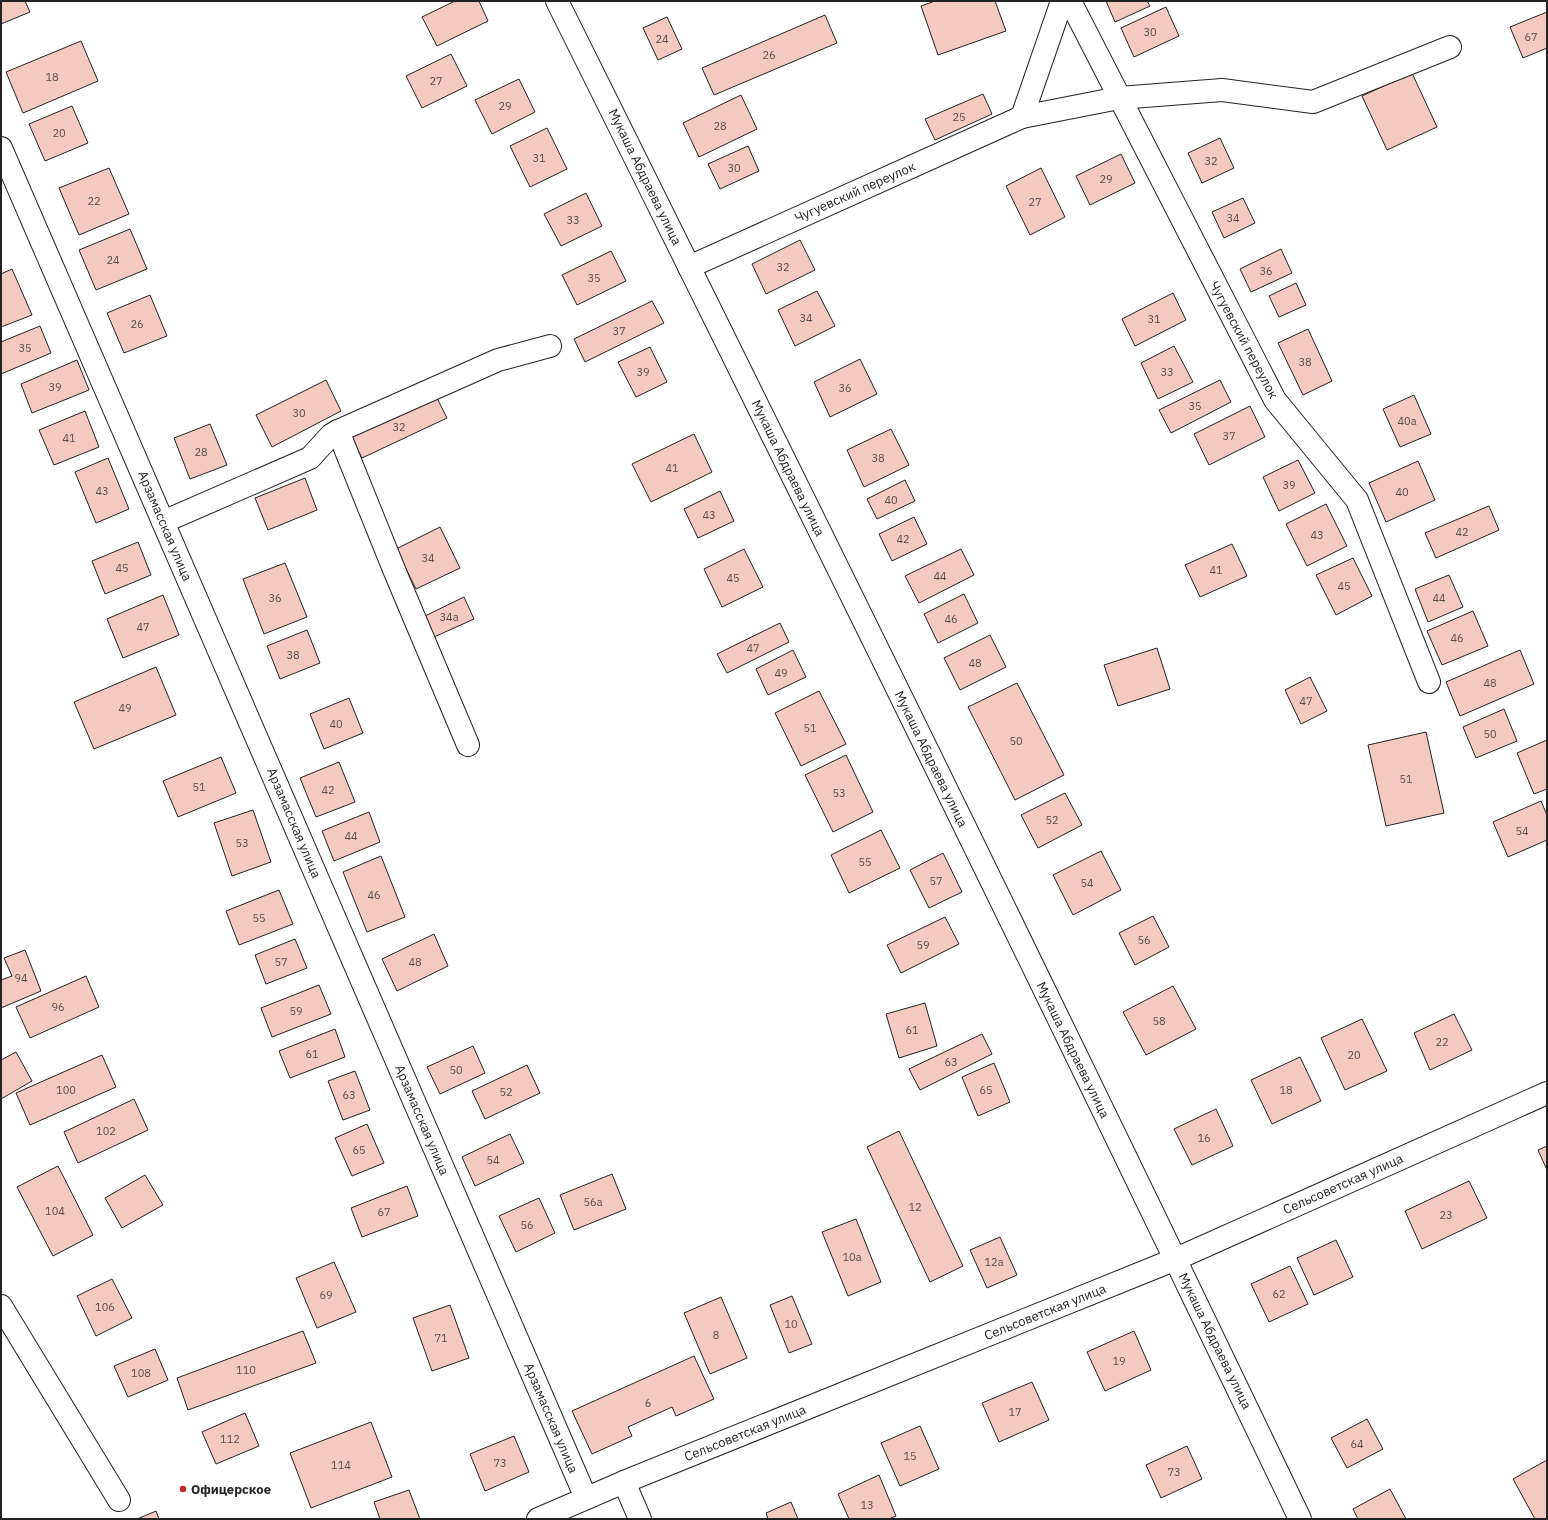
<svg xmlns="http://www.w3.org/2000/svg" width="1548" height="1520" viewBox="0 0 1548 1520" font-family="'IBM Plex Sans',sans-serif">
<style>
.building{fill:#f3c9c0;stroke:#222}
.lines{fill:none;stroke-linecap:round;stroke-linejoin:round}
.minor-casing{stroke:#222;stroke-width:24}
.minor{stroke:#fff;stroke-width:22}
.poi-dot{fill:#c62828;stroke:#fff;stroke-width:1.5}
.labels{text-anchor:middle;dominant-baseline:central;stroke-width:3;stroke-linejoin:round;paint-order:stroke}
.number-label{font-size:11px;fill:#564c4a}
.street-label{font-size:13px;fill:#222;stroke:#fff}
.poi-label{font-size:13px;font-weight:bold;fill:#222;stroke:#fff;text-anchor:start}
</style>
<rect width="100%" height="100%" fill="#fff"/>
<!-- building -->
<g class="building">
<path d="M 1,1 L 25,1 L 30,12 L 1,24 Z"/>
<path d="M 455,1 L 479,1 L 488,21 L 437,46 L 422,17 Z"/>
<path d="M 935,1 L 995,1 L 1006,31 L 938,55 L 921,6 Z"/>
<path d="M 1106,1 L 1147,1 L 1150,6 L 1115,22 Z"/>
<path d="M 1166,7 L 1179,36 L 1134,57 L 1121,28 Z"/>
<path d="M 1547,12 L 1547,48 L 1523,58 L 1510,27 Z"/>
<path d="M 825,15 L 837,43 L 714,95 L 702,68 Z"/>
<path d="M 667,17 L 682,49 L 658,60 L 643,28 Z"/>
<path d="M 81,41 L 98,81 L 23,113 L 6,72 Z"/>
<path d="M 451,54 L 467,86 L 422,108 L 406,76 Z"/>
<path d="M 1412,73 L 1437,127 L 1387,150 L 1362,96 Z"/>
<path d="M 519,79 L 535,112 L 492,134 L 475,100 Z"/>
<path d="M 983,94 L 992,114 L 935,140 L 925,119 Z"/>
<path d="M 741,95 L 757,129 L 699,157 L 683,123 Z"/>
<path d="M 72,106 L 88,143 L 45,161 L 29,124 Z"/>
<path d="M 547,128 L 567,169 L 530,187 L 510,146 Z"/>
<path d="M 1220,138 L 1234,168 L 1202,183 L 1188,153 Z"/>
<path d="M 748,146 L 759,171 L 720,189 L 708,164 Z"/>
<path d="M 1121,154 L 1135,183 L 1090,205 L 1076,176 Z"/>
<path d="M 109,168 L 129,214 L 79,235 L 59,188 Z"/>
<path d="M 1041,168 L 1065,217 L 1030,235 L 1006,186 Z"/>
<path d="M 586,193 L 602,226 L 561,246 L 544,214 Z"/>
<path d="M 1243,198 L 1255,223 L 1224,238 L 1212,212 Z"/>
<path d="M 130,229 L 147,269 L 96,290 L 79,250 Z"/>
<path d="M 800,240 L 815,270 L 766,294 L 752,264 Z"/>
<path d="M 1281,249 L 1292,273 L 1251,292 L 1240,269 Z"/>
<path d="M 611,251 L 626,281 L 577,305 L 562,275 Z"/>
<path d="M 12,269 L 32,315 L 1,327 L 1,274 Z"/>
<path d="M 1296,283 L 1306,305 L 1279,317 L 1269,296 Z"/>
<path d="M 817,291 L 835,326 L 795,346 L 778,310 Z"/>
<path d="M 1173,293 L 1186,320 L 1135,346 L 1122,319 Z"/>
<path d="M 150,295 L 167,336 L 124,353 L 107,313 Z"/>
<path d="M 652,301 L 664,323 L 585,362 L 574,339 Z"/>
<path d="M 40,326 L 51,353 L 1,374 L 1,342 Z"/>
<path d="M 1308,329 L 1332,381 L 1303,395 L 1278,343 Z"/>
<path d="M 1174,346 L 1193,382 L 1158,399 L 1141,363 Z"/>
<path d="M 650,347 L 667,382 L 636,397 L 618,362 Z"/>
<path d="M 860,359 L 877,394 L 830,417 L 814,382 Z"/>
<path d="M 77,360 L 89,390 L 32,413 L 21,384 Z"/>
<path d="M 326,380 L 341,411 L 272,447 L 256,415 Z"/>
<path d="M 1220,380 L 1231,402 L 1171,433 L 1159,410 Z"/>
<path d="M 1414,395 L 1431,434 L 1400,447 L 1383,409 Z"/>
<path d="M 436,396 L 447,418 L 362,458 L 351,437 Z"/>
<path d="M 1250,406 L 1265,437 L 1209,465 L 1194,434 Z"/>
<path d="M 85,411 L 99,447 L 54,465 L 39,430 Z"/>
<path d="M 210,424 L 227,465 L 190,479 L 174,438 Z"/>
<path d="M 891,429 L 909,465 L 864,487 L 847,450 Z"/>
<path d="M 694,434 L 712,472 L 651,502 L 632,464 Z"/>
<path d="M 108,458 L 129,509 L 96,523 L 75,472 Z"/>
<path d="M 1298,460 L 1315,493 L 1279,511 L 1263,477 Z"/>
<path d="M 1418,461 L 1435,500 L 1386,522 L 1369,483 Z"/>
<path d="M 305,478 L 317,510 L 268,530 L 255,498 Z"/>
<path d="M 905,480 L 915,501 L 877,519 L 867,499 Z"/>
<path d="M 720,491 L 734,521 L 698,538 L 684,509 Z"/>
<path d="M 1326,504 L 1347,546 L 1307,566 L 1286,524 Z"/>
<path d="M 1489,506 L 1499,530 L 1436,558 L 1425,533 Z"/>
<path d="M 914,517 L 927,544 L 892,561 L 879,534 Z"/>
<path d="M 440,527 L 460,568 L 416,589 L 396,549 Z"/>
<path d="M 138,542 L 151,575 L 105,594 L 92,561 Z"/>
<path d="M 1232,544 L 1247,576 L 1200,597 L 1185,565 Z"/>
<path d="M 744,549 L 763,587 L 722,607 L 704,569 Z"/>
<path d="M 961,549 L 974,575 L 919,603 L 905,576 Z"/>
<path d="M 1353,558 L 1372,596 L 1336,615 L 1316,575 Z"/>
<path d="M 285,563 L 307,617 L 264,634 L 243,579 Z"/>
<path d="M 1449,575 L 1463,607 L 1428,622 L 1415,589 Z"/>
<path d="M 964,594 L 978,623 L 938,643 L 924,614 Z"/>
<path d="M 163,595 L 179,635 L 123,658 L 107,619 Z"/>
<path d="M 464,597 L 474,619 L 434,637 L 425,616 Z"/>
<path d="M 1473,611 L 1488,646 L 1442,665 L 1427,631 Z"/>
<path d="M 780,623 L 789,642 L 727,673 L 717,654 Z"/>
<path d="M 307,630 L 320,663 L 280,679 L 267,646 Z"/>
<path d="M 990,635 L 1006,667 L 960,690 L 944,658 Z"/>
<path d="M 1157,648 L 1170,689 L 1118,706 L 1104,665 Z"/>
<path d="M 793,650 L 806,677 L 768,695 L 756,669 Z"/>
<path d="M 1520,650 L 1534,684 L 1460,716 L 1446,682 Z"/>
<path d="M 156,667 L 176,715 L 94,749 L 74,702 Z"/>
<path d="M 1310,677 L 1327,711 L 1301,724 L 1285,690 Z"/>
<path d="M 1017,683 L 1064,775 L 1015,800 L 968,707 Z"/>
<path d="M 819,691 L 846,744 L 801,766 L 775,713 Z"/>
<path d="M 349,698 L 363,733 L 324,749 L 310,714 Z"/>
<path d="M 1504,709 L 1517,741 L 1476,758 L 1463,727 Z"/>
<path d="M 1426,732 L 1444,813 L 1386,826 L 1368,745 Z"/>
<path d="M 1547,740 L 1547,789 L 1534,794 L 1517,753 Z"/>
<path d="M 846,755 L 873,812 L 833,832 L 805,775 Z"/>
<path d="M 221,757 L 236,793 L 178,817 L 163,781 Z"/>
<path d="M 339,762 L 355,802 L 316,817 L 300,778 Z"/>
<path d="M 1065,793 L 1082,825 L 1038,848 L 1021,815 Z"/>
<path d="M 1541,801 L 1547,815 L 1547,840 L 1508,857 L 1493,822 Z"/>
<path d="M 253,810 L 271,862 L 232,876 L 214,823 Z"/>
<path d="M 369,812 L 380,842 L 334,861 L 322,831 Z"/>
<path d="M 881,830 L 900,868 L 849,893 L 831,855 Z"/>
<path d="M 1101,851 L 1121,890 L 1073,915 L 1053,875 Z"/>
<path d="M 943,853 L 962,892 L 929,908 L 910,870 Z"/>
<path d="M 381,856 L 405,917 L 367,932 L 343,872 Z"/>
<path d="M 279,890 L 293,924 L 239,945 L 226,911 Z"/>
<path d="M 1153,916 L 1169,947 L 1135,965 L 1119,933 Z"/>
<path d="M 945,917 L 959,944 L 901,973 L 887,945 Z"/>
<path d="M 434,934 L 448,966 L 397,991 L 382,959 Z"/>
<path d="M 295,939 L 307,968 L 266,984 L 255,955 Z"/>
<path d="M 25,950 L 41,991 L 1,1008 L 1,980 L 12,976 L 4,958 Z"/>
<path d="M 86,976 L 99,1007 L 30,1038 L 16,1007 Z"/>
<path d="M 319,985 L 331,1014 L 272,1037 L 261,1008 Z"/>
<path d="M 1173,986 L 1196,1029 L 1146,1055 L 1123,1012 Z"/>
<path d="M 925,1003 L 937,1046 L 899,1058 L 886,1014 Z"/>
<path d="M 1454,1014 L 1472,1050 L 1430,1070 L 1414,1033 Z"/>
<path d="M 1362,1019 L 1387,1071 L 1345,1090 L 1321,1038 Z"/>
<path d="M 335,1029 L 345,1057 L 290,1078 L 279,1051 Z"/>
<path d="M 982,1034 L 992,1054 L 920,1090 L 909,1069 Z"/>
<path d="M 473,1046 L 485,1073 L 440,1094 L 427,1067 Z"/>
<path d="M 16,1052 L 32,1081 L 1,1099 L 1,1060 Z"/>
<path d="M 102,1055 L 116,1087 L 30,1125 L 16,1093 Z"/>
<path d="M 1300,1057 L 1321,1101 L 1272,1124 L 1251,1080 Z"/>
<path d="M 994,1063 L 1010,1102 L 978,1116 L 962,1077 Z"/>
<path d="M 527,1065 L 540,1093 L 485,1119 L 472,1091 Z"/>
<path d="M 355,1071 L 370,1110 L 343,1120 L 328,1081 Z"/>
<path d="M 134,1099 L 148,1130 L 78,1163 L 64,1132 Z"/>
<path d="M 1216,1109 L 1233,1146 L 1192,1165 L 1174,1129 Z"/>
<path d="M 367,1124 L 384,1163 L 352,1176 L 335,1138 Z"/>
<path d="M 899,1131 L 963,1266 L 930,1282 L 867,1147 Z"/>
<path d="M 510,1134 L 524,1163 L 475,1186 L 462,1157 Z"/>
<path d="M 1547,1146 L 1547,1170 L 1538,1150 Z"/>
<path d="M 58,1166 L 93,1235 L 53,1256 L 17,1187 Z"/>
<path d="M 612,1174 L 626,1209 L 574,1230 L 560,1195 Z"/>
<path d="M 145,1175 L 163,1205 L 122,1228 L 105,1198 Z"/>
<path d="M 1469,1181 L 1487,1218 L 1422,1249 L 1405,1211 Z"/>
<path d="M 407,1186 L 418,1216 L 362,1237 L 351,1208 Z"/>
<path d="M 539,1198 L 555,1233 L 516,1252 L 499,1216 Z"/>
<path d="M 856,1219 L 881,1282 L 848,1296 L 822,1232 Z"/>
<path d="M 1000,1237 L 1017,1275 L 987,1288 L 970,1250 Z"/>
<path d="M 1336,1240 L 1353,1277 L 1314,1295 L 1297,1258 Z"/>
<path d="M 334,1262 L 356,1312 L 317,1328 L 296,1278 Z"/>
<path d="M 1290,1266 L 1308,1304 L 1269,1322 L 1251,1284 Z"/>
<path d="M 112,1279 L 132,1318 L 96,1336 L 77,1296 Z"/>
<path d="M 792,1296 L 812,1344 L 789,1353 L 770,1305 Z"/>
<path d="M 721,1297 L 747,1358 L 710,1374 L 684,1313 Z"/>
<path d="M 450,1305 L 469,1358 L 432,1371 L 413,1318 Z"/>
<path d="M 303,1331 L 316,1363 L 188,1410 L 177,1378 Z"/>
<path d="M 1134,1331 L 1151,1370 L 1105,1391 L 1087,1352 Z"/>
<path d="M 155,1349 L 168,1380 L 128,1397 L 114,1366 Z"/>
<path d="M 694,1356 L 714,1399 L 676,1416 L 672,1407 L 628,1427 L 632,1436 L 592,1454 L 572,1411 Z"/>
<path d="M 1032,1382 L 1049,1420 L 999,1442 L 982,1403 Z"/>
<path d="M 245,1413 L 259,1446 L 216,1464 L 202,1432 Z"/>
<path d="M 1367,1419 L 1383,1449 L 1347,1468 L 1331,1438 Z"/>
<path d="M 371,1422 L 392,1477 L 311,1508 L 290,1453 Z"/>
<path d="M 920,1426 L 939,1469 L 900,1486 L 881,1443 Z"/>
<path d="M 514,1436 L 529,1472 L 485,1491 L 470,1454 Z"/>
<path d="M 1187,1446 L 1202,1479 L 1161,1498 L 1146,1465 Z"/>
<path d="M 1547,1460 L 1547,1519 L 1535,1519 L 1513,1479 Z"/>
<path d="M 879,1475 L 896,1516 L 889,1519 L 849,1519 L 838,1494 Z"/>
<path d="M 1390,1489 L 1406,1519 L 1358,1519 L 1353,1509 Z"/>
<path d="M 409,1490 L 420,1519 L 380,1519 L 374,1502 Z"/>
<path d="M 791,1502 L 798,1519 L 768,1519 L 766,1513 Z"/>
<path d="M 156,1511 L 159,1519 L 137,1519 Z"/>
</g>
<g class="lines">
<!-- minor casing -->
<g class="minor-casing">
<g id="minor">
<path d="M 557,1 C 808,505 1057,1011 1300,1519"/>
<path d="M 1070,1 L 1275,400 L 1357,500 L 1429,682"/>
<path d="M 1022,117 L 1119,98 L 1222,90 L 1313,102 L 1450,47"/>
<path d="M 1,148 L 586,1498"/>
<path d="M 689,267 L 1022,117 L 1062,1"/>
<path d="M 338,431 L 395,572 L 468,745"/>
<path d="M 163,522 L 310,458 L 331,435 L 338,431 L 498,360 L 550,346"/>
<path d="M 1,1306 L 119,1500"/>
<path d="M 624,1482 L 640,1519"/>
<path d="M 538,1519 L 624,1482 L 1176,1259 L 1547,1093"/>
</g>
</g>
<!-- minor -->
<use href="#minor" class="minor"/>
</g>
<!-- markers -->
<circle class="poi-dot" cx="183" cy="1489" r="4"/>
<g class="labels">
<!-- number labels -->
<g class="number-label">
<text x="1150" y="32">30</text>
<text x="1531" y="37">67</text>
<text x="662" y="39">24</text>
<text x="769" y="55">26</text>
<text x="52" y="77">18</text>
<text x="436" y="81">27</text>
<text x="505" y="106">29</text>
<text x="959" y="117">25</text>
<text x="720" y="126">28</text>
<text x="59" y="133">20</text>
<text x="539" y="158">31</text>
<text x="1211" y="161">32</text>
<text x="734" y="168">30</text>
<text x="1106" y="179">29</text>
<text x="94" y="201">22</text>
<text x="1035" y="202">27</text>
<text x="1233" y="218">34</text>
<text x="573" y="220">33</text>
<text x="113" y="260">24</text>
<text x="783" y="267">32</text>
<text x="1266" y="271">36</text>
<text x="594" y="278">35</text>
<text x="806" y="318">34</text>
<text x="1154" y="319">31</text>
<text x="137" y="324">26</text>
<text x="619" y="331">37</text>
<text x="25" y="348">35</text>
<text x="1305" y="362">38</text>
<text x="643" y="372">39</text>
<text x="1167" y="372">33</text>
<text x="55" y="387">39</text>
<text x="845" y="388">36</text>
<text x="1195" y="406">35</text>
<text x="299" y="413">30</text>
<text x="1407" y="421">40a</text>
<text x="399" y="427">32</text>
<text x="1229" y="436">37</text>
<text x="69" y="438">41</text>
<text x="201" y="452">28</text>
<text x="878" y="458">38</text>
<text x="672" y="468">41</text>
<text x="1289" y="485">39</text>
<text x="102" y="491">43</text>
<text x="1402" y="492">40</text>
<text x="891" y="500">40</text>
<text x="709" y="515">43</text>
<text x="1462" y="532">42</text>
<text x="1317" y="535">43</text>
<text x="903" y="539">42</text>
<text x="428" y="558">34</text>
<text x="122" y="568">45</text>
<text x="1216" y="570">41</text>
<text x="940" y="576">44</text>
<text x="733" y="578">45</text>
<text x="1344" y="586">45</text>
<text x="275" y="598">36</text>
<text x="1439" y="598">44</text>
<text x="449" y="617">34a</text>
<text x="951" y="619">46</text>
<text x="143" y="627">47</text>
<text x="1457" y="638">46</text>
<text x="753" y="648">47</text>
<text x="293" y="655">38</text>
<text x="975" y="663">48</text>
<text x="781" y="673">49</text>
<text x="1490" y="683">48</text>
<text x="1306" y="701">47</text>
<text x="125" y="708">49</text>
<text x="336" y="724">40</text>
<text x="810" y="728">51</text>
<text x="1490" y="734">50</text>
<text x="1016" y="741">50</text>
<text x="1406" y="779">51</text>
<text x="199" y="787">51</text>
<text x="328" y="790">42</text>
<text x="839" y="793">53</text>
<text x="1052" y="820">52</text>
<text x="1522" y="831">54</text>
<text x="351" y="836">44</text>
<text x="242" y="843">53</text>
<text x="865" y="862">55</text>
<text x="936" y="881">57</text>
<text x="1087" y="883">54</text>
<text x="374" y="895">46</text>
<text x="259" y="918">55</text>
<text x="1144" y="940">56</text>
<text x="923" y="945">59</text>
<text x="281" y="962">57</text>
<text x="415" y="962">48</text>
<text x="21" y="978">94</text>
<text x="58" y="1007">96</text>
<text x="296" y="1011">59</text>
<text x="1159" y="1021">58</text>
<text x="912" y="1030">61</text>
<text x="1442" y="1042">22</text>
<text x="312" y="1054">61</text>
<text x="1354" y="1055">20</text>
<text x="951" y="1062">63</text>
<text x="456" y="1070">50</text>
<text x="66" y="1090">100</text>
<text x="986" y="1090">65</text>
<text x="1286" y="1090">18</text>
<text x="506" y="1092">52</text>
<text x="349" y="1095">63</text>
<text x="106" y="1131">102</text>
<text x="1204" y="1138">16</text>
<text x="359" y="1150">65</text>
<text x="493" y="1160">54</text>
<text x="593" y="1202">56a</text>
<text x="915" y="1207">12</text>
<text x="55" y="1211">104</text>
<text x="384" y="1212">67</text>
<text x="1446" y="1215">23</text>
<text x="527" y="1225">56</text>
<text x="852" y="1257">10a</text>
<text x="994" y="1262">12a</text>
<text x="1279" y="1294">62</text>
<text x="326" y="1295">69</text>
<text x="105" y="1307">106</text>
<text x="791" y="1324">10</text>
<text x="716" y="1335">8</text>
<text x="441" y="1338">71</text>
<text x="1119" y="1361">19</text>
<text x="246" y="1370">110</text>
<text x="141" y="1373">108</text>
<text x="648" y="1403">6</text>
<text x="1015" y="1412">17</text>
<text x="230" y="1439">112</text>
<text x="1357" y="1444">64</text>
<text x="910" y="1456">15</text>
<text x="500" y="1463">73</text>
<text x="341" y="1465">114</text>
<text x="1174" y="1472">73</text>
<text x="867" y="1505">13</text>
</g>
<!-- street labels -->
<g class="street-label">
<text transform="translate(645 177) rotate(64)">Мукаша Абдраева улица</text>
<text transform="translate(855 192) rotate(-24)">Чугуевский переулок</text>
<text transform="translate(1244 340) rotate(62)">Чугуевский переулок</text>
<text transform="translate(788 468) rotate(64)">Мукаша Абдраева улица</text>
<text transform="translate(165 526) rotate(67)">Арзамасская улица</text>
<text transform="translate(931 759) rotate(64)">Мукаша Абдраева улица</text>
<text transform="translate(294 823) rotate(67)">Арзамасская улица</text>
<text transform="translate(1073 1050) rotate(64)">Мукаша Абдраева улица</text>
<text transform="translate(422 1120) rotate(67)">Арзамасская улица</text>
<text transform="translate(1343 1184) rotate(-24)">Сельсоветская улица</text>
<text transform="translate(1045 1312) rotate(-22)">Сельсоветская улица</text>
<text transform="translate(1215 1341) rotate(64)">Мукаша Абдраева улица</text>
<text transform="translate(551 1418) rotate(67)">Арзамасская улица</text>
<text transform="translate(745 1433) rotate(-22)">Сельсоветская улица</text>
</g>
<!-- poi labels -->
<g class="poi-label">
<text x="191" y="1489">Офицерское</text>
</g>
</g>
<!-- border -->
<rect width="1548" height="1520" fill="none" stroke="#222222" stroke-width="4"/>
</svg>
